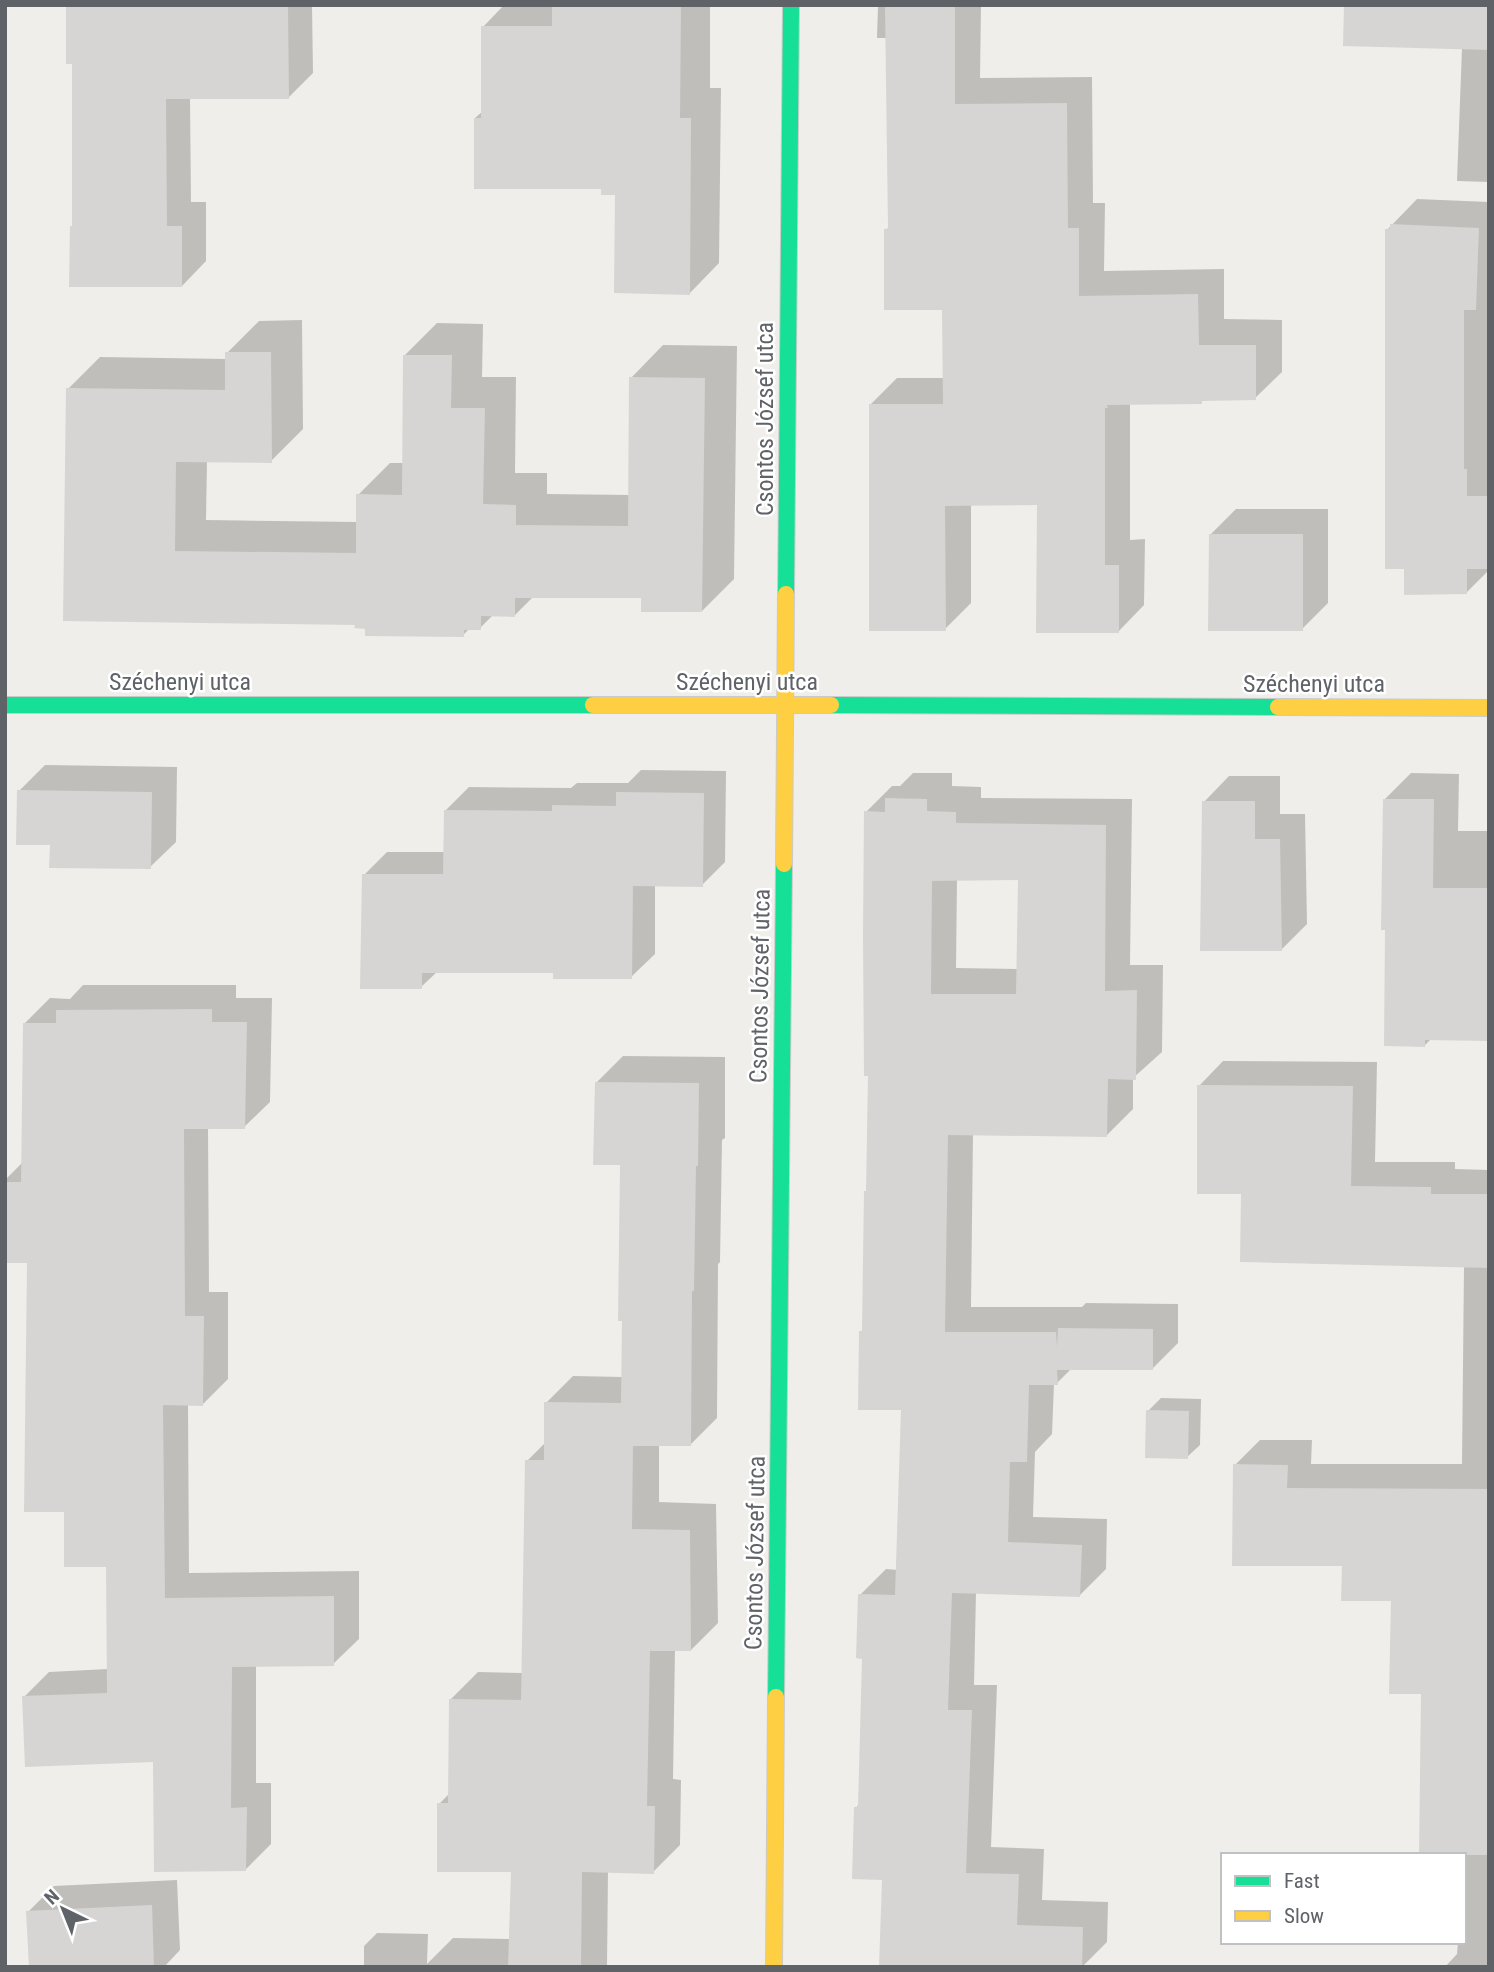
<svg xmlns="http://www.w3.org/2000/svg" width="1494" height="1972" viewBox="0 0 1494 1972" font-family="'Roboto Condensed',sans-serif">
<style>
.shadow{fill:#0003;fill-rule:evenodd}
.building{fill:#d6d5d3;fill-rule:evenodd}
.lines{fill:none;stroke-linecap:round;stroke-linejoin:round}
.fast-casing{stroke:#cacacb;stroke-width:18}
.slow-casing{stroke:#cacacb;stroke-width:18}
.fast{stroke:#16e098;stroke-width:16}
.slow{stroke:#ffcf43;stroke-width:16}
.labels{text-anchor:middle;dominant-baseline:central;stroke-width:5;stroke-linejoin:round;paint-order:stroke}
.street-label{font-size:24px;fill:#5f6368;stroke:#fff}
</style>
<rect width="100%" height="100%" fill="#efeeea"/>
<!-- shadow -->
<g class="shadow">
<path d="M 68,5 L 312,5 L 313,73 L 288,98 L 190,98 L 191,202 L 206,202 L 206,261 L 182,286 L 74,224 L 74,63 Z"/>
<path d="M 504,5 L 710,5 L 710,88 L 721,88 L 719,263 L 689,294 L 617,194 L 475,118 L 483,111 L 483,27 Z"/>
<path d="M 878,5 L 981,5 L 980,78 L 1092,77 L 1093,203 L 1105,203 L 1104,271 L 1224,269 L 1224,319 L 1282,320 L 1282,372 L 1255,398 L 1205,399 L 1201,402 L 1130,403 L 1130,540 L 1145,539 L 1144,605 L 1118,632 L 1039,503 L 971,504 L 971,603 L 945,629 L 871,404 L 897,378 L 945,378 L 944,308 L 886,230 L 890,226 L 887,38 L 877,38 Z"/>
<path d="M 1489,5 L 1489,182 L 1457,181 L 1462,48 Z"/>
<path d="M 1417,199 L 1489,202 L 1489,570 L 1466,593 L 1387,230 Z"/>
<path d="M 302,320 L 303,429 L 271,461 L 207,460 L 206,520 L 358,522 L 358,495 L 390,463 L 404,463 L 405,355 L 437,323 L 483,324 L 482,377 L 516,377 L 515,473 L 547,473 L 547,494 L 630,495 L 631,378 L 663,345 L 737,346 L 734,579 L 702,611 L 643,596 L 534,596 L 514,616 L 493,615 L 480,628 L 470,628 L 463,635 L 366,627 L 356,623 L 65,619 L 68,389 L 100,357 L 227,359 L 227,353 L 259,321 Z"/>
<path d="M 1236,509 L 1328,509 L 1328,603 L 1302,629 L 1211,534 Z"/>
<path d="M 45,765 L 177,767 L 176,842 L 150,867 L 52,843 L 19,791 Z"/>
<path d="M 641,770 L 726,771 L 725,862 L 702,885 L 655,884 L 655,954 L 631,977 L 555,971 L 438,971 L 421,987 L 364,875 L 387,852 L 445,852 L 446,810 L 469,787 L 571,788 L 577,783 L 628,783 Z"/>
<path d="M 913,773 L 952,773 L 952,786 L 981,787 L 981,798 L 1132,799 L 1130,965 L 1163,965 L 1162,1052 L 1133,1078 L 1133,1109 L 1107,1135 L 973,1134 L 971,1307 L 1082,1307 L 1086,1303 L 1178,1304 L 1178,1343 L 1152,1369 L 1072,1368 L 1057,1383 L 1054,1383 L 1052,1434 L 1035,1452 L 1033,1517 L 1107,1519 L 1106,1569 L 1080,1595 L 976,1592 L 974,1685 L 997,1685 L 991,1847 L 1044,1849 L 1042,1900 L 1108,1902 L 1107,1942 L 1082,1967 L 1042,1967 L 884,1878 L 856,1808 L 859,1804 L 863,1657 L 860,1595 L 886,1569 L 898,1570 L 903,1408 L 861,1332 L 864,1328 L 869,1074 L 866,812 L 892,786 L 900,786 ZM 1020,878 L 1018,969 L 956,968 L 957,879 Z"/>
<path d="M 1411,773 L 1459,774 L 1458,831 L 1489,831 L 1489,1039 L 1431,1039 L 1425,1045 L 1387,928 L 1385,799 Z"/>
<path d="M 1229,776 L 1280,776 L 1280,814 L 1305,814 L 1307,924 L 1281,950 L 1204,802 Z"/>
<path d="M 83,985 L 236,985 L 236,998 L 272,998 L 270,1102 L 244,1127 L 208,1127 L 209,1292 L 228,1292 L 228,1379 L 203,1404 L 188,1404 L 189,1573 L 359,1571 L 359,1639 L 333,1664 L 256,1665 L 256,1783 L 271,1783 L 271,1844 L 246,1869 L 155,1760 L 24,1697 L 49,1672 L 108,1669 L 108,1566 L 66,1510 L 29,1261 L 5,1261 L 5,1180 L 23,1162 L 25,1023 L 50,998 L 70,999 Z"/>
<path d="M 623,1056 L 725,1057 L 725,1138 L 722,1140 L 720,1262 L 718,1264 L 717,1418 L 690,1445 L 659,1444 L 659,1502 L 716,1504 L 718,1623 L 691,1650 L 675,1649 L 673,1779 L 681,1780 L 680,1845 L 653,1872 L 608,1871 L 607,1967 L 364,1967 L 364,1946 L 377,1933 L 428,1934 L 427,1964 L 453,1938 L 510,1939 L 512,1870 L 439,1804 L 450,1793 L 451,1699 L 478,1672 L 523,1673 L 527,1461 L 546,1442 L 546,1403 L 573,1376 L 623,1377 L 622,1164 L 596,1083 Z"/>
<path d="M 1223,1061 L 1377,1062 L 1375,1162 L 1455,1162 L 1455,1169 L 1489,1170 L 1489,1967 L 1445,1967 L 1457,1954 L 1458,1942 L 1464,1942 L 1464,1855 L 1423,1693 L 1393,1599 L 1343,1565 L 1235,1465 L 1260,1440 L 1312,1440 L 1311,1464 L 1462,1464 L 1464,1266 L 1242,1192 L 1199,1086 Z"/>
<path d="M 1161,1398 L 1201,1399 L 1200,1445 L 1187,1457 L 1148,1411 Z"/>
<path d="M 177,1880 L 180,1950 L 164,1967 L 30,1967 L 28,1912 L 54,1886 Z"/>
</g>
<!-- building -->
<g class="building">
<path d="M 66,5 L 288,5 L 289,99 L 166,99 L 167,226 L 182,226 L 182,287 L 69,287 L 70,226 L 72,226 L 72,64 L 66,64 Z"/>
<path d="M 552,5 L 681,5 L 680,118 L 691,118 L 690,295 L 614,293 L 615,195 L 601,195 L 601,189 L 474,189 L 474,118 L 481,118 L 481,26 L 552,26 Z"/>
<path d="M 885,5 L 955,5 L 955,104 L 1067,103 L 1068,228 L 1079,228 L 1079,296 L 1198,294 L 1199,345 L 1256,345 L 1256,400 L 1202,401 L 1202,404 L 1107,405 L 1108,408 L 1105,408 L 1105,565 L 1119,565 L 1119,633 L 1036,633 L 1037,505 L 945,506 L 946,631 L 869,631 L 869,404 L 943,404 L 942,310 L 884,310 L 884,229 L 888,229 Z"/>
<path d="M 1344,5 L 1489,5 L 1489,50 L 1343,46 Z"/>
<path d="M 1390,224 L 1479,228 L 1476,310 L 1464,310 L 1464,469 L 1467,469 L 1467,496 L 1489,496 L 1489,569 L 1467,569 L 1467,594 L 1404,595 L 1404,569 L 1385,569 L 1385,229 L 1390,229 Z"/>
<path d="M 225,352 L 271,352 L 272,463 L 176,462 L 175,551 L 356,553 L 356,494 L 402,495 L 403,355 L 452,355 L 451,408 L 485,408 L 483,504 L 516,505 L 516,525 L 628,526 L 629,377 L 705,378 L 702,612 L 641,612 L 641,598 L 515,598 L 515,617 L 481,616 L 481,630 L 464,630 L 464,637 L 365,636 L 365,629 L 354,628 L 355,625 L 63,621 L 66,388 L 225,390 Z"/>
<path d="M 1209,534 L 1303,534 L 1303,631 L 1208,631 Z"/>
<path d="M 17,790 L 152,792 L 151,869 L 49,868 L 50,845 L 16,845 Z"/>
<path d="M 616,792 L 704,793 L 703,887 L 633,886 L 632,979 L 553,979 L 553,973 L 422,973 L 422,989 L 360,989 L 362,874 L 443,874 L 444,810 L 552,811 L 552,805 L 616,806 Z"/>
<path d="M 885,798 L 927,799 L 927,811 L 956,812 L 956,823 L 1106,825 L 1105,991 L 1137,990 L 1136,1080 L 1108,1079 L 1107,1137 L 948,1135 L 945,1332 L 1056,1332 L 1057,1347 L 1058,1328 L 1153,1329 L 1153,1370 L 1057,1370 L 1058,1385 L 1029,1385 L 1027,1462 L 1010,1462 L 1008,1542 L 1082,1545 L 1080,1597 L 952,1593 L 948,1710 L 972,1710 L 966,1873 L 1019,1874 L 1017,1925 L 1083,1927 L 1082,1967 L 879,1967 L 882,1880 L 852,1879 L 854,1807 L 858,1807 L 862,1659 L 856,1658 L 858,1594 L 895,1595 L 901,1410 L 858,1410 L 859,1331 L 862,1331 L 864,1191 L 866,1191 L 868,1076 L 864,1076 L 863,936 L 864,811 L 885,812 ZM 1018,880 L 1016,994 L 931,994 L 932,881 Z"/>
<path d="M 1383,799 L 1434,799 L 1433,888 L 1489,888 L 1489,1041 L 1425,1040 L 1425,1047 L 1384,1046 L 1385,930 L 1381,930 Z"/>
<path d="M 1202,801 L 1255,801 L 1255,839 L 1280,839 L 1282,951 L 1200,951 Z"/>
<path d="M 212,1009 L 212,1022 L 247,1022 L 245,1129 L 184,1129 L 185,1316 L 204,1316 L 203,1406 L 163,1405 L 165,1598 L 334,1596 L 334,1666 L 232,1667 L 231,1808 L 247,1807 L 246,1871 L 154,1872 L 153,1762 L 25,1767 L 22,1696 L 107,1693 L 106,1567 L 64,1567 L 64,1512 L 24,1512 L 27,1263 L 5,1263 L 5,1182 L 21,1182 L 23,1023 L 56,1023 L 56,1010 Z"/>
<path d="M 595,1082 L 699,1083 L 698,1166 L 696,1166 L 694,1291 L 692,1291 L 691,1446 L 633,1446 L 632,1529 L 690,1530 L 691,1651 L 650,1651 L 647,1806 L 655,1806 L 654,1874 L 582,1872 L 581,1967 L 508,1967 L 511,1872 L 437,1872 L 437,1803 L 448,1803 L 449,1699 L 521,1700 L 525,1460 L 544,1460 L 544,1402 L 621,1403 L 622,1321 L 618,1321 L 620,1165 L 593,1165 Z"/>
<path d="M 1197,1085 L 1353,1086 L 1351,1186 L 1431,1187 L 1431,1194 L 1489,1194 L 1489,1268 L 1240,1262 L 1241,1194 L 1197,1194 Z"/>
<path d="M 1146,1410 L 1189,1411 L 1188,1459 L 1145,1458 Z"/>
<path d="M 1233,1464 L 1288,1465 L 1287,1488 L 1489,1489 L 1489,1855 L 1419,1855 L 1421,1694 L 1389,1694 L 1391,1601 L 1341,1601 L 1342,1566 L 1232,1566 Z"/>
<path d="M 152,1905 L 154,1967 L 29,1967 L 26,1911 Z"/>
</g>
<g class="lines">
<!-- fast casing -->
<g class="fast-casing">
<g id="fast">
<path d="M 786,594 L 791,5"/>
<path d="M 5,705 L 593,705"/>
<path d="M 831,705 L 1278,707"/>
<path d="M 776,1697 L 784,864"/>
</g>
</g>
<!-- slow casing -->
<g class="slow-casing">
<g id="slow">
<path d="M 593,705 L 831,705"/>
<path d="M 1278,707 L 1489,708"/>
<path d="M 784,864 L 786,594"/>
<path d="M 774,1967 L 776,1697"/>
</g>
</g>
<!-- fast -->
<use href="#fast" class="fast"/>
<!-- slow -->
<use href="#slow" class="slow"/>
</g>
<g class="labels">
<!-- street labels -->
<g class="street-label">
<text transform="translate(765 419) rotate(-90)">Csontos József utca</text>
<text x="180" y="682">Széchenyi utca</text>
<text x="747" y="682">Széchenyi utca</text>
<text x="1314" y="684">Széchenyi utca</text>
<text transform="translate(760 986) rotate(-89)">Csontos József utca</text>
<text transform="translate(755 1553) rotate(-89)">Csontos József utca</text>
</g>
</g>
<!-- border -->
<rect width="1494" height="1972" fill="none" stroke="#5f6368" stroke-width="14"/>
<!-- legend -->
<rect x="1221" y="1853" width="245" height="91" fill="#ffffff" stroke="#bfc1c3" stroke-width="2"/>
<rect x="1235" y="1876" width="35" height="10" fill="#16e098" stroke="#bfc1c3" stroke-width="2"/>
<text x="1284" y="1888" font-size="21" fill="#5f6368">Fast</text>
<rect x="1235" y="1911" width="35" height="10" fill="#ffcf43" stroke="#bfc1c3" stroke-width="2"/>
<text x="1284" y="1923" font-size="21" fill="#5f6368">Slow</text>
<!-- north arrow -->
<g transform="translate(63 1909) rotate(317)" stroke="#ffffff" stroke-width="5" paint-order="stroke">
<path d="M0-5L12 26L0 18L-12 26Z" fill="#5f6368"/>
<text y="-10" font-size="19" font-weight="bold" text-anchor="middle" fill="#5f6368">N</text>
</g>
</svg>
